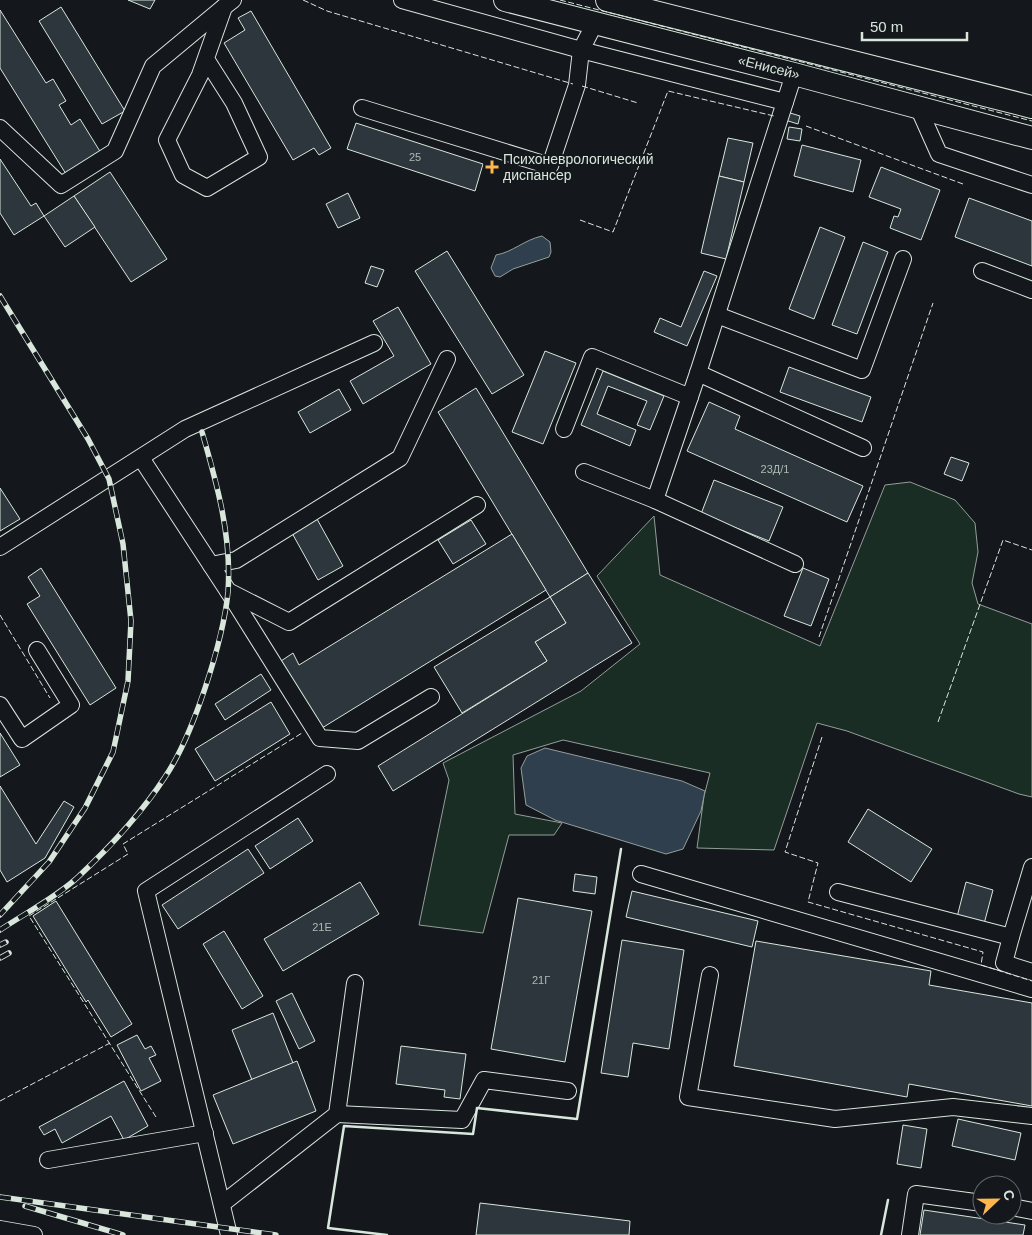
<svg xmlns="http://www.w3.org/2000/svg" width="1032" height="1235" viewBox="0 0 1032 1235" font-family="Helvetica,sans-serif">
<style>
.green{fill:#1a2d24;stroke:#939e99}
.water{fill:#2f3f4d;stroke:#939e99}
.building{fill:#2c363c;stroke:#d8e6dc}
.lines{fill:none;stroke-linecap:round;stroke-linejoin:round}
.minor-casing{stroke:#d8e6dc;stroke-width:18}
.highway-casing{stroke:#d8e6dc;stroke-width:24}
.minor{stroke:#14181c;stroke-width:16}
.highway{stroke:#14181c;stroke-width:22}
.rail-casing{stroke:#d8e6dc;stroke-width:5.5}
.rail{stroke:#14181c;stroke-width:4;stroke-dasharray:11;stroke-linecap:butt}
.fence{stroke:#d8e6dc;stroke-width:1;stroke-dasharray:6 2.5;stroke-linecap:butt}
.wall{stroke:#d8e6dc;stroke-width:2.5}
.poi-dot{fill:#ffb74d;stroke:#14181c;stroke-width:2}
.labels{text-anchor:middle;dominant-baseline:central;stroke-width:4;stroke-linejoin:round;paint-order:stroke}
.number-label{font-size:11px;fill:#adbab4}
.street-label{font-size:14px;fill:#d8e6dc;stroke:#14181c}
.poi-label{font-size:14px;fill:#d8e6dc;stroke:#14181c;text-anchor:start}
</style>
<rect width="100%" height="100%" fill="#14181c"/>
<!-- green -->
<path class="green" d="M 910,482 L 955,500 L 975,523 L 978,552 L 972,583 L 978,604 L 1032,624 L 1032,797 L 1019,794 L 847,731 L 817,723 L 774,850 L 697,848 L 704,796 L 710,773 L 563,740 L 513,755 L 515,814 L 562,823 L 554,835 L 509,835 L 483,933 L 419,925 L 449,780 L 443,763 L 581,691 L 640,644 L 597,576 L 654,516 L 660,575 L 820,646 L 885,485 Z"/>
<!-- water -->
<g class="water">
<path d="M 542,236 L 550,242 L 551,252 L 549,257 L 513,269 L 500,277 L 495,276 L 491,268 L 496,255 C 513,252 524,240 542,236 Z"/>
<path d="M 545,748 L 682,781 L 705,791 L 701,811 L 683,849 L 666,854 L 555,820 L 526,805 L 521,768 L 527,756 Z"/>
</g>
<!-- building -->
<g class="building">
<path d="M 128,0 L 155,0 L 150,9 Z"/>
<path d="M 61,7 L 125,111 L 102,124 L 39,21 Z"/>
<path d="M 0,10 L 46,83 L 53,79 L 66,101 L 59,105 L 71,125 L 80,119 L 101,153 L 66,174 L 0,68 Z"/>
<path d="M 251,11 L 331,148 L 319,155 L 314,148 L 293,160 L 224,43 L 245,30 L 238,18 Z"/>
<path d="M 787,112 L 800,116 L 798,124 L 785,120 Z"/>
<path d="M 356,123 L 483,164 L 475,191 L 347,149 Z"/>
<path d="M 789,127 L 802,129 L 800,141 L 787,139 Z"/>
<path d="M 728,138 L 753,143 L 744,182 L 719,176 Z"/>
<path d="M 802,145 L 861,160 L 853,192 L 794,176 Z"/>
<path d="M 0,159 L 31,206 L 36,203 L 44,216 L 14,235 L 0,213 Z"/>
<path d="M 881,167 L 940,190 L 921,240 L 890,228 L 894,216 L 898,217 L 901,209 L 869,197 Z"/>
<path d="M 110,172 L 167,259 L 131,282 L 74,196 Z"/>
<path d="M 719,176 L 744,182 L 726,259 L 701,253 Z"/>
<path d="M 348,193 L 360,218 L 338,228 L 326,204 Z"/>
<path d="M 74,196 L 95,227 L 65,247 L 44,216 Z"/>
<path d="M 969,198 L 1032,221 L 1032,266 L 955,237 Z"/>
<path d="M 820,227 L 845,237 L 814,319 L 789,309 Z"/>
<path d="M 863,242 L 888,252 L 857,334 L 832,325 Z"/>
<path d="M 447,251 L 524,375 L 492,394 L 415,271 Z"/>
<path d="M 371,266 L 384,270 L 377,287 L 365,283 Z"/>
<path d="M 704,271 L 717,276 L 687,346 L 654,332 L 660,318 L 681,327 Z"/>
<path d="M 398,307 L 431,364 L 363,404 L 350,381 L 394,356 L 373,321 Z"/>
<path d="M 545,351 L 576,363 L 543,444 L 512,432 Z"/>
<path d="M 789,367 L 871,397 L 862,422 L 780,392 Z"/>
<path d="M 603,371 L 664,396 L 650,430 L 637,425 L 647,401 L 608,386 L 597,414 L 636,430 L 630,446 L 581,425 Z"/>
<path d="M 476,388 L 588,573 L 550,597 L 438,412 Z"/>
<path d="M 339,389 L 351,410 L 310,433 L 298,412 Z"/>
<path d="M 709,402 L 740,416 L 735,429 L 863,486 L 847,522 L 687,451 Z"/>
<path d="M 951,457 L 969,463 L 962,481 L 944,474 Z"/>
<path d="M 714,480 L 783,507 L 769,541 L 701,514 Z"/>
<path d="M 0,488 L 20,519 L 0,531 Z"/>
<path d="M 317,519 L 343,566 L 318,580 L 292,533 Z"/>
<path d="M 471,520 L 486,544 L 453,564 L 438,540 Z"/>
<path d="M 512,534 L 546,590 L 322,728 L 281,661 L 293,653 L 299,665 Z"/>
<path d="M 41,568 L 116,688 L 90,705 L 27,604 L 40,596 L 28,577 Z"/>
<path d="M 803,568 L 829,579 L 811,626 L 784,616 Z"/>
<path d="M 588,573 L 632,643 L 393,791 L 378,766 L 547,661 L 535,642 L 566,623 L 550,597 Z"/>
<path d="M 550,597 L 566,623 L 535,642 L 547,661 L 462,713 L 434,667 Z"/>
<path d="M 261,674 L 271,690 L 225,720 L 215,704 Z"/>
<path d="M 271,702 L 290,734 L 215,781 L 195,749 Z"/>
<path d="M 0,733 L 20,765 L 0,777 Z"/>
<path d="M 0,786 L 36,844 L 64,801 L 74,807 L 45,858 L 7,882 L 0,870 Z"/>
<path d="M 868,809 L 932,849 L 911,882 L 848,842 Z"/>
<path d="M 298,818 L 313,841 L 270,869 L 255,846 Z"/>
<path d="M 248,849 L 264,873 L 178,929 L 162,905 Z"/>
<path d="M 575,874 L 597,877 L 595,894 L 573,891 Z"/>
<path d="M 360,882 L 379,914 L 283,971 L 264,939 Z"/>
<path d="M 966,882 L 993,890 L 984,924 L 957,917 Z"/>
<path d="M 632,891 L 758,921 L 752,947 L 626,917 Z"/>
<path d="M 518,898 L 592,911 L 565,1062 L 491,1049 Z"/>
<path d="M 56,901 L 132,1024 L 111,1037 L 88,1000 L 86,1002 L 33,916 Z"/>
<path d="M 224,931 L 263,996 L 242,1009 L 203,944 Z"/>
<path d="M 622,940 L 684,950 L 669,1049 L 633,1043 L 628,1077 L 601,1073 Z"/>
<path d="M 756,941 L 931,971 L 929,985 L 1032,1003 L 1032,1106 L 909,1084 L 907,1097 L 734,1066 Z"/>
<path d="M 292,993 L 315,1041 L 299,1049 L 276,1001 Z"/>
<path d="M 273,1013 L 293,1063 L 252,1080 L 232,1030 Z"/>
<path d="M 137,1035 L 145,1049 L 151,1046 L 156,1055 L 149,1058 L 161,1081 L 141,1091 L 117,1045 Z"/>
<path d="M 401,1046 L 466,1054 L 460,1099 L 444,1097 L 445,1090 L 396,1084 Z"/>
<path d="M 297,1061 L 316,1111 L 233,1144 L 213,1095 Z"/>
<path d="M 124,1081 L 148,1126 L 124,1140 L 111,1116 L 62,1143 L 55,1129 L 44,1135 L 39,1127 Z"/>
<path d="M 958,1119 L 1021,1133 L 1015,1160 L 952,1146 Z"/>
<path d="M 903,1125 L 927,1129 L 921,1168 L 897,1164 Z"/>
<path d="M 480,1203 L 630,1221 L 629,1235 L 476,1235 Z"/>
<path d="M 924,1210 L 1025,1225 L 1023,1235 L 920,1235 Z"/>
</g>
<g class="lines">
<!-- minor casing -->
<g class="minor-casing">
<g id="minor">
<path d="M 402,0 L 581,50 L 785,102"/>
<path d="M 206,59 L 234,103 L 259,157 L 207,188 L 183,175 L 167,140 L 200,75 L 224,7 L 233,0"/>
<path d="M 918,107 L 939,154 L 1032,185"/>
<path d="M 362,108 L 550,166 L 577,85 L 581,50 L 595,23"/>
<path d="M 0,128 L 61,185 L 115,151 L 153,66 L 224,7"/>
<path d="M 982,271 L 1032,290"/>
<path d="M 717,315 L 862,370 L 903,259"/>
<path d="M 698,373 L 863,448"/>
<path d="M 564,429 L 592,357 L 690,397"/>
<path d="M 141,458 L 228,591 L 289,622 L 477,505"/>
<path d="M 584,472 L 655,500 L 698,373 L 794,74"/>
<path d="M 655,500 L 795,564"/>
<path d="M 0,547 L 185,429 L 374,343"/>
<path d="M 211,565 L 236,560 L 400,458 L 447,359"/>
<path d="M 228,591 L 320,738 L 358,741 L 431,697"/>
<path d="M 0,705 L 22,739 L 71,705 L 37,650"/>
<path d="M 641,874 L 1032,989"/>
<path d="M 838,892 L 1011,937 L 1004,963 L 1032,972"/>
<path d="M 1011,937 L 1032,867"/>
<path d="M 710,975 L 688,1097 L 835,1119 L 953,1107 L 1032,1116"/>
<path d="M 337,1114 L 462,1120 L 484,1080 L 568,1091"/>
<path d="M 48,1160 L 205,1133"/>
<path d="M 222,1204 L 337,1114 L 355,983"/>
<path d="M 1012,1207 L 1032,1211"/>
<path d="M 0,1229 L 34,1235"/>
<path d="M 229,1235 L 146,891 L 327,774"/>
<path d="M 910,1235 L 916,1194 L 982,1203"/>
</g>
</g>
<!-- highway casing -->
<g class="highway-casing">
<g id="highway">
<path d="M 505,0 L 794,74 L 1032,138"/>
<path d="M 607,0 L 1032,107"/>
</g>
</g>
<!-- minor -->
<use href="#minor" class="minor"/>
<!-- highway -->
<use href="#highway" class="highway"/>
<!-- rail casing -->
<g class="rail-casing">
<g id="rail">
<path d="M 0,296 L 88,439 L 109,479 L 123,544 L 131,621 L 128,681 L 113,752 L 85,808 L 49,862 L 0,915"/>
<path d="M 0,930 C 24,914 58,896 78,877 C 111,846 141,814 165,777 C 193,736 223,642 228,592 C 232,537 217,484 202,432"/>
<path d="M 0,945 L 6,942"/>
<path d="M 0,958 L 9,953"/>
<path d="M 0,1197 L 276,1235"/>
<path d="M 25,1206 L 123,1235"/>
</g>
</g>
<!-- rail -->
<use href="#rail" class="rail"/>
<!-- fence -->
<g class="fence">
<path d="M 303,0 L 327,11 L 573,84"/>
<path d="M 560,0 L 1032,121"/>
<path d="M 582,86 L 638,103"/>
<path d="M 806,126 L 963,184"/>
<path d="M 580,220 L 613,232 L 668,91 L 774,116"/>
<path d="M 0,615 L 50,698"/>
<path d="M 819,637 L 933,303"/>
<path d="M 938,722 L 1003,540 L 1032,550"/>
<path d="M 822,737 L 785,852 L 818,863 L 808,902 L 983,952 L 981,965 L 1032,981"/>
<path d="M 0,1101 L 110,1043"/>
<path d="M 156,1117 L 29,916 L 128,854 L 123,844 L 302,733"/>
</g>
<!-- wall -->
<g class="wall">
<path d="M 387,1235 L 328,1228 L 344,1126 L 473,1134 L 477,1108 L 577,1119 L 621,849"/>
<path d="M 881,1235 L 888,1200"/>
</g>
</g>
<!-- markers -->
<path class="poi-dot" d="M489.5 159.5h5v5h5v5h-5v5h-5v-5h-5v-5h5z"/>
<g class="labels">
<!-- number labels -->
<g class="number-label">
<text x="415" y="157">25</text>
<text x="775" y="469">23Д/1</text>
<text x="322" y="927">21Е</text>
<text x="541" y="980">21Г</text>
</g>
<!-- street labels -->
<g class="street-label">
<text transform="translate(769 67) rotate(14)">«Енисей»</text>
</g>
<!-- poi labels -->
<g class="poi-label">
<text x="503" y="159">Психоневрологический<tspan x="503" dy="16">диспансер</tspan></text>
</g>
</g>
<!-- north arrow -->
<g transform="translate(997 1200) rotate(68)"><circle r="24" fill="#14181c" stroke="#626a69"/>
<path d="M0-4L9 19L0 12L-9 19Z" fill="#ffb74d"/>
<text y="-8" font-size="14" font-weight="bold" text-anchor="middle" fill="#d8e6dc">С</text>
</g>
<!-- scale -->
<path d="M862 32v8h105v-8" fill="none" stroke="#d8e6dc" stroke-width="2.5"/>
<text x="870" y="32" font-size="15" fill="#d8e6dc" stroke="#14181c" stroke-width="4" paint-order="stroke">50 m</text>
</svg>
